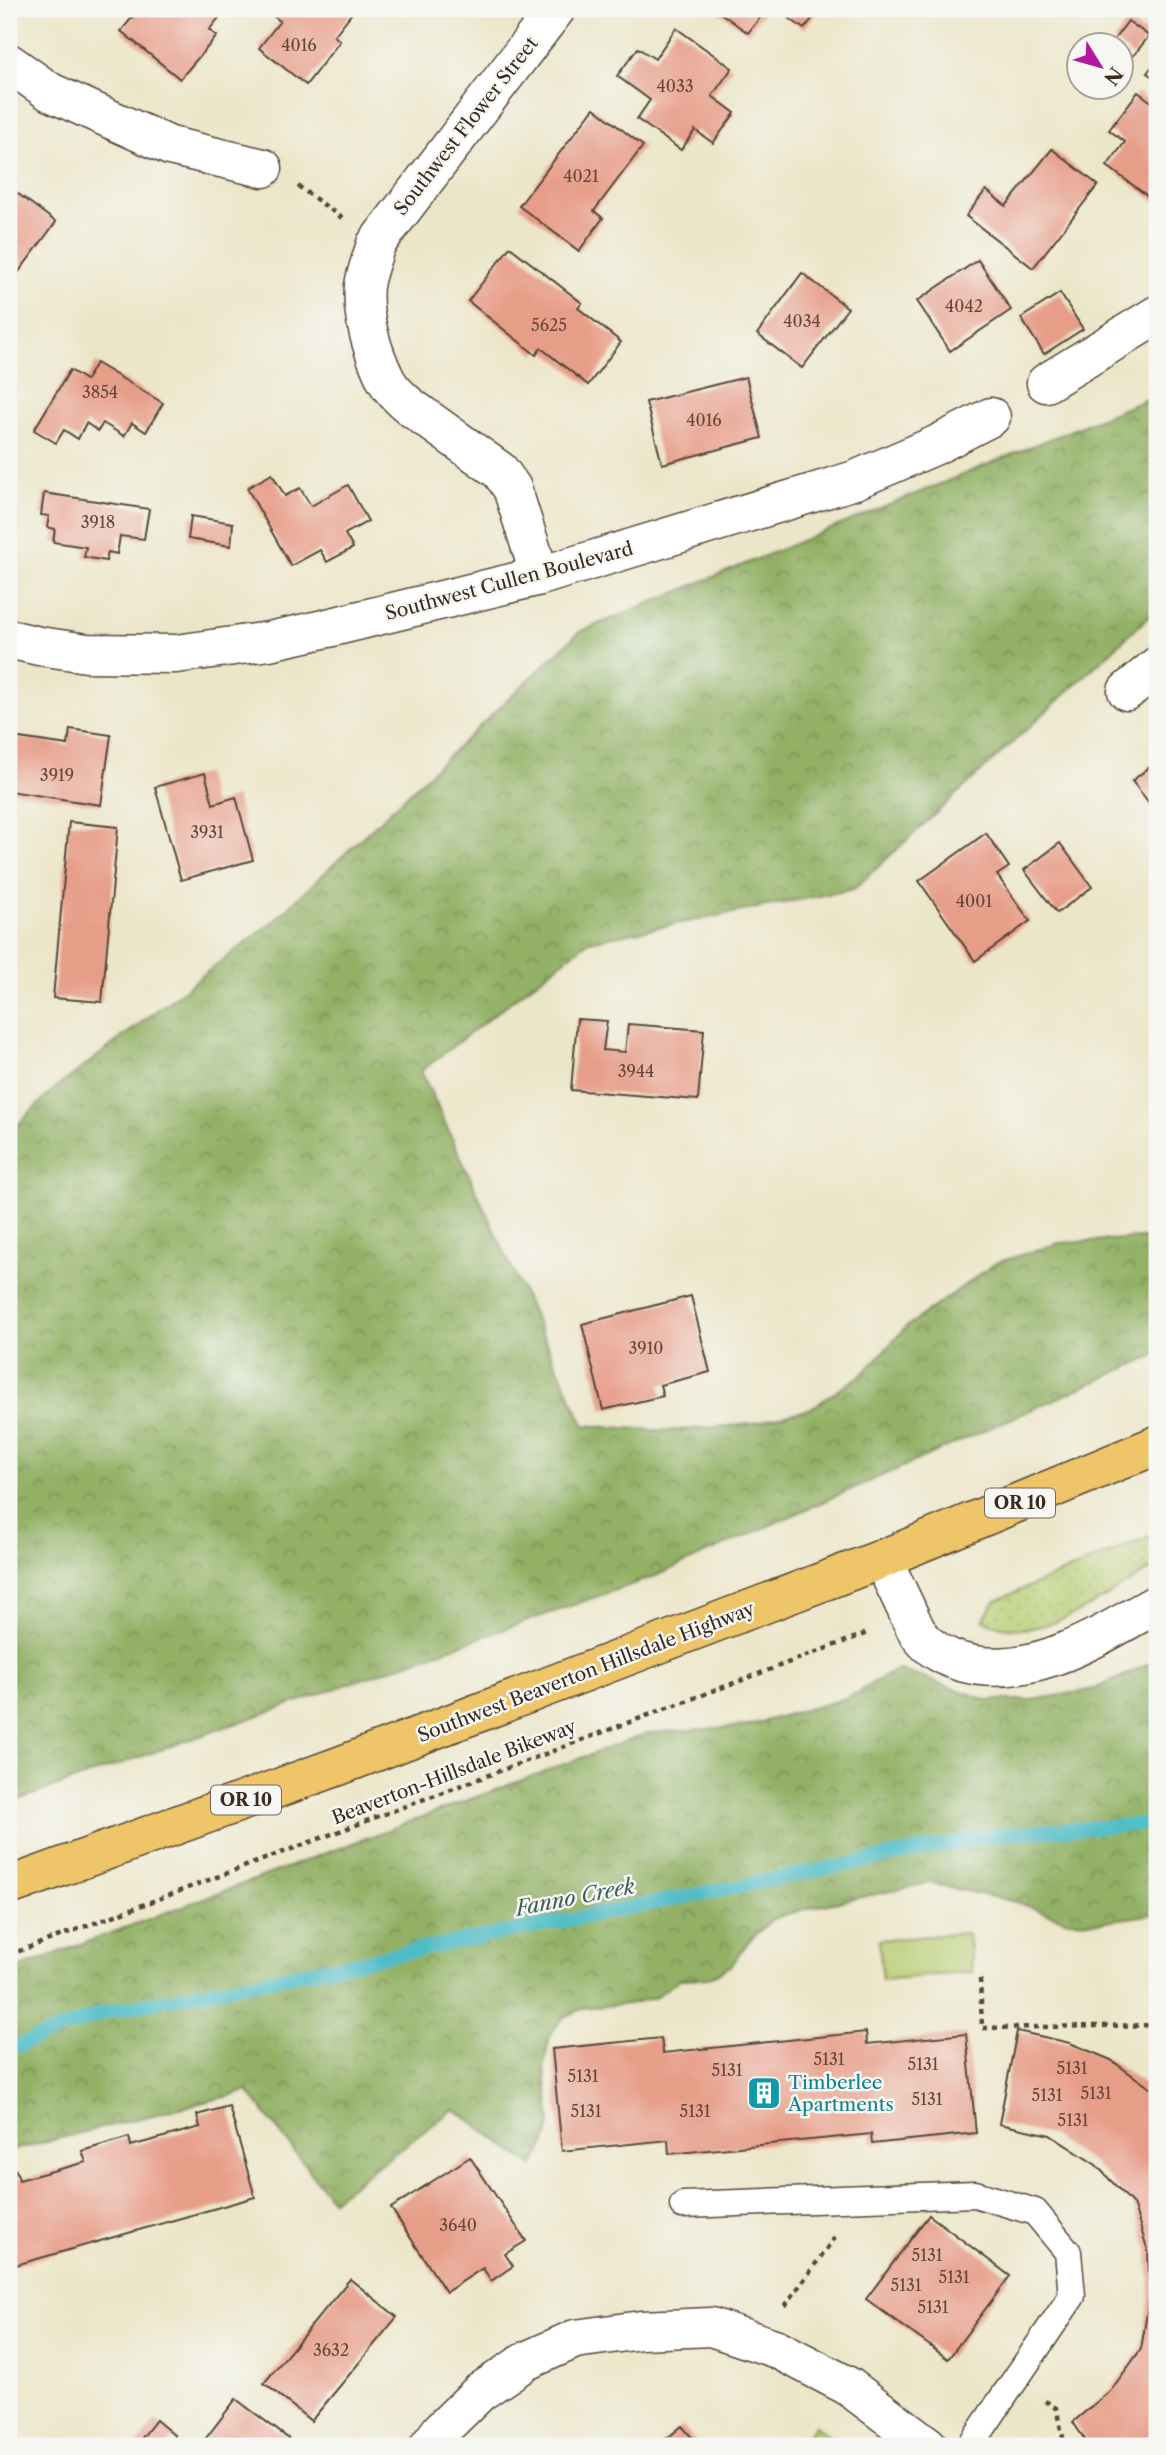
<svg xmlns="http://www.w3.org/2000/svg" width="1166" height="2455" viewBox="0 0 1166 2455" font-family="'Libre Caslon Text',serif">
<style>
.grass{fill:url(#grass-dots);stroke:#7a7c48;stroke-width:2}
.forest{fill:url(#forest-crowns);stroke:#666e42;stroke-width:2}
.park{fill:url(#park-tufts);stroke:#7a7c48;stroke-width:2}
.pitch{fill:#b8ce73;stroke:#7a7c48;stroke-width:2}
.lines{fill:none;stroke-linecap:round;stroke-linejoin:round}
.stream{stroke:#4ebcc6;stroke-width:14}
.building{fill:#e79e89}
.lane-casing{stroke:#564638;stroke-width:29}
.street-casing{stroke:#564638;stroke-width:41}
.primary-casing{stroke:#564638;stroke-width:41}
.path{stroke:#564638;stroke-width:4.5;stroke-dasharray:5 5;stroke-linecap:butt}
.lane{stroke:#fff;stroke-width:26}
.street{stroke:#fff;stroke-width:38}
.primary{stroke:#eec569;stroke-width:38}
.labels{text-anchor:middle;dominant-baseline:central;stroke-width:5;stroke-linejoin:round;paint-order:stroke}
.number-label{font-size:16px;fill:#664739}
.shield{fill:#f6f6f2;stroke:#73675e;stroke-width:2}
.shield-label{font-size:18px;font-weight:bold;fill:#3b2a1e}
.street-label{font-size:19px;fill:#3b2a1e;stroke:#f6f6f2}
.culture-label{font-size:19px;fill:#0d838f;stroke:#f6f6f2;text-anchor:start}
.water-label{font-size:21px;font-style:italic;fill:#425d59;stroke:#f6f6f2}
</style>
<defs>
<pattern id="grass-dots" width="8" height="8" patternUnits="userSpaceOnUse" patternTransform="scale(1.75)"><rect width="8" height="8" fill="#b8ce73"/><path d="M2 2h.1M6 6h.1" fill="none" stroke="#9fb163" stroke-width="1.8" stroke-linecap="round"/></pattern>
<pattern id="forest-crowns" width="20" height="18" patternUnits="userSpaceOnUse" patternTransform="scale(1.75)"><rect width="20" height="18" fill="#92b165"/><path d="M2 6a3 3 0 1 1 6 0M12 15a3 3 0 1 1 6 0" fill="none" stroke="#789053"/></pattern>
<pattern id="park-tufts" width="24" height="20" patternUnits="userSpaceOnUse" patternTransform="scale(1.75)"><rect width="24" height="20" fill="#b8ce73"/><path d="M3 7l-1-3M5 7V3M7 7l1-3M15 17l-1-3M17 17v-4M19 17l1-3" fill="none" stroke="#9fb163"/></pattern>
</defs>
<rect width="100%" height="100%" fill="#f6f6f2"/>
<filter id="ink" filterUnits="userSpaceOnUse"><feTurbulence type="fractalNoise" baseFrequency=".0143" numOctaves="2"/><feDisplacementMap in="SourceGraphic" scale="14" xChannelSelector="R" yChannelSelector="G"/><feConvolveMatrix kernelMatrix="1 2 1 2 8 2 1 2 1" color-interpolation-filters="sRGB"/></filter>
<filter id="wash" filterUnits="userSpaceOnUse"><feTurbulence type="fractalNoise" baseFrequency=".00686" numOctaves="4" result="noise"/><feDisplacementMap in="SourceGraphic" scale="28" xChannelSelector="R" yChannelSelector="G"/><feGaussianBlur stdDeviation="1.57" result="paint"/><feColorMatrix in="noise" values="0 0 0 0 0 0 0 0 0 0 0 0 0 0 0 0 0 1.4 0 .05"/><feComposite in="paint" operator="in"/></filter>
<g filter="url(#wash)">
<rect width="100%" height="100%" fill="#ece6c9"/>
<!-- grass -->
<path class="grass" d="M 1157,1533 L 1157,1566 C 1109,1592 1040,1651 983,1620 L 995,1601 Z"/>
<!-- forest -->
<g class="forest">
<path d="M 1157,395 L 1157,609 L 854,889 L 589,941 L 421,1071 L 584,1425 L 667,1431 L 751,1424 L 810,1409 L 864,1373 L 906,1327 L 996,1263 L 1059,1243 L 1157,1237 L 1157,1354 L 653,1577 L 9,1803 L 9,1133 L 52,1091 L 275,920 L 579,632 Z"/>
<path d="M 1157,1660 L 1157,1914 L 1099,1922 L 1068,1921 L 1016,1902 L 929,1883 L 804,1909 L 772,1919 L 748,1942 L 732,1965 L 709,1978 L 680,1979 L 654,1998 L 628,2004 L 583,2008 L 563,2018 L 550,2034 L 544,2065 L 551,2122 L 544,2146 L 533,2166 L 454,2109 L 332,2200 L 248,2091 L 9,2151 L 9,1971 L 648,1733 L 747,1726 L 847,1698 L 897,1669 L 987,1700 L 1032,1700 L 1095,1689 Z"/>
</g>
<!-- park -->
<path class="park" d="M 815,2426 L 842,2446 L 799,2446 Z"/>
<!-- pitch -->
<path class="pitch" d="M 968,1933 L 972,1972 L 882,1980 L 879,1940 Z"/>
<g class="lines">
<!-- stream -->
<path class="stream" d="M 9,2049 L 105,2012 L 1001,1834 L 1157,1823"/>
</g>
<g id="blocks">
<!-- building -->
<g class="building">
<path d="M 139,9 L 213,9 L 221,15 L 209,30 L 217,36 L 180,79 L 121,31 Z"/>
<path d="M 275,9 L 355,9 L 334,36 L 340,41 L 306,85 L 259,48 L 280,21 L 271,14 Z"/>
<path d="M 715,9 L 767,9 L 748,33 Z"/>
<path d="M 776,9 L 820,9 L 804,29 Z"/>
<path d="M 1128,21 L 1149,36 L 1133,56 L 1113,41 Z"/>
<path d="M 676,28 L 732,68 L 712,96 L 735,113 L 713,143 L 695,130 L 681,150 L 637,119 L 650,100 L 617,76 L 638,48 L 655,59 Z"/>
<path d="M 1157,60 L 1157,80 L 1147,73 Z"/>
<path d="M 1138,92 L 1157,106 L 1157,203 L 1107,166 L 1125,142 L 1109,130 Z"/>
<path d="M 594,108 L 643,146 L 594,211 L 603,218 L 579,251 L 519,206 Z"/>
<path d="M 1052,149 L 1098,185 L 1033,268 L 966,216 L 986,190 L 1006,206 Z"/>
<path d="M 9,187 L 56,222 L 9,285 Z"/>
<path d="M 510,247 L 582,303 L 578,308 L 621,342 L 588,385 L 541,348 L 536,355 L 468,301 Z"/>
<path d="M 978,260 L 1011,310 L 950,351 L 917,301 Z"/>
<path d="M 802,273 L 848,308 L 802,368 L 757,334 Z"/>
<path d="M 1060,293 L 1083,329 L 1044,354 L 1021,318 Z"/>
<path d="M 96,363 L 163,403 L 146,432 L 132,423 L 124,436 L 103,423 L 98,431 L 86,423 L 78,439 L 64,430 L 56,443 L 34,430 L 70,370 L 86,380 Z"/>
<path d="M 746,377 L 762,438 L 662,464 L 646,402 Z"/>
<path d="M 272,474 L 285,496 L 300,488 L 311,506 L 348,485 L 368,521 L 345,534 L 353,548 L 327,562 L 320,550 L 291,566 L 247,488 Z"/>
<path d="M 44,493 L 149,509 L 144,539 L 120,536 L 117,554 L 108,552 L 106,561 L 84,557 L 86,547 L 53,542 L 55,529 L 47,527 L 49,516 L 41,515 Z"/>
<path d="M 191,516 L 233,523 L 231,546 L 188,539 Z"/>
<path d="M 70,729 L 111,735 L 101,805 L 9,791 L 9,759 L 12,737 L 68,745 Z"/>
<path d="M 1157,761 L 1157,813 L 1132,781 Z"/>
<path d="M 205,773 L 213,804 L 236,797 L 253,860 L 181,880 L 155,787 Z"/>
<path d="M 69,822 L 118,827 L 102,1002 L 53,998 Z"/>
<path d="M 986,833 L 1009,867 L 997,875 L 1030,921 L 975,961 L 919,881 Z"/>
<path d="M 1060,843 L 1092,887 L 1057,913 L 1024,870 Z"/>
<path d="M 577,1019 L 607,1021 L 603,1050 L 625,1052 L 628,1024 L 704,1030 L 698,1100 L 571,1090 Z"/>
<path d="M 691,1296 L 710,1372 L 660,1385 L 663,1396 L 603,1410 L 582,1324 Z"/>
<path d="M 1017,2031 L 1070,2043 L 1111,2060 L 1157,2093 L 1157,2446 L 1089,2446 L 1073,2422 L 1111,2390 L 1141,2349 L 1150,2295 L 1148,2251 L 1133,2204 L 1096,2165 L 1050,2135 L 999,2124 Z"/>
<path d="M 866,2032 L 867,2044 L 966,2034 L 976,2133 L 872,2144 L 871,2134 L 669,2154 L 668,2140 L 562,2151 L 552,2049 L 661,2038 L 663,2053 Z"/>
<path d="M 229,2106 L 255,2197 L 9,2267 L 9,2173 L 16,2170 L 19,2180 L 86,2162 L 82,2151 L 129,2137 L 131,2146 L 200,2127 L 197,2115 Z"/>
<path d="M 470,2157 L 526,2241 L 505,2254 L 513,2266 L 491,2281 L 483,2268 L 446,2292 L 391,2208 Z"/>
<path d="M 929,2215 L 1010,2276 L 948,2359 L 866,2299 Z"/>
<path d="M 350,2279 L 397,2317 L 311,2421 L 264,2383 Z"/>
<path d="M 236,2399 L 289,2439 L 283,2446 L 200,2446 Z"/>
<path d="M 156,2420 L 175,2436 L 167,2446 L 142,2446 L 138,2443 Z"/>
<path d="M 682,2426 L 699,2446 L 658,2446 Z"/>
</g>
</g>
</g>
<g filter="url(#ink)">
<use href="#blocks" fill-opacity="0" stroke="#564638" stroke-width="2"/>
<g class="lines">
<!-- lane casing -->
<g class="lane-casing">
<path id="lane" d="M 683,2205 L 975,2194 L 1035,2212 L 1068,2252 L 1072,2296 L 970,2446"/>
</g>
<!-- street casing -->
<g class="street-casing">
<g id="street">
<path d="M 9,63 L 50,92 L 170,146 L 263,168"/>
<path d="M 1046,383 L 1157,315"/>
<path d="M 540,576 L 512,488 L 500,471 L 412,408 C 402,400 392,391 386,380 C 373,354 361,315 364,286 C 366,272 372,258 376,244 L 556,9"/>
<path d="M 9,639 L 39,646 L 87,653 L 176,654 L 269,641 L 328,628 L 540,576 L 855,480 L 934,446 L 991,417"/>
<path d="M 1127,691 L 1157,666"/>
<path d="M 882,1559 C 891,1577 900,1595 908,1613 C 912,1621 915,1630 921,1637 C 930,1649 947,1658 961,1662 C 1031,1682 1098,1636 1157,1604"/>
<path d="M 429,2446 L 441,2430 L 480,2392 L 526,2361 L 575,2339 L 641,2330 L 711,2327 L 777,2349 L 848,2386 L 928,2446"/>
</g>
</g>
<!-- primary casing -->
<g class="primary-casing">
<path id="primary" d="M 9,1886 L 339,1766 L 882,1559 L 1157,1445"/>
</g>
<!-- path -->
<g class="path">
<path d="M 298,186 L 342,218"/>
<path d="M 9,1955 L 870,1632"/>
<path d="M 980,1979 L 982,2028 L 1157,2025"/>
<path d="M 785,2306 L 835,2237"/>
<path d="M 1045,2401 L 1056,2408 L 1065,2446"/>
</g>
<!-- lane -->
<use href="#lane" class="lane"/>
<!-- street -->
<use href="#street" class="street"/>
<!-- primary -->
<use href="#primary" class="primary"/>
</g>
</g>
<!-- icons -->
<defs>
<g id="building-square" transform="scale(1.75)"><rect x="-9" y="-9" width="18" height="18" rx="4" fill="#0f9aa8" stroke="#f6f6f2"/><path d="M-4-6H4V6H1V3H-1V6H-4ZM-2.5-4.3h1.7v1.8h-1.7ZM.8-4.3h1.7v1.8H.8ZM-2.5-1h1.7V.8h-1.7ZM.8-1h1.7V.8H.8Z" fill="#fff"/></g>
</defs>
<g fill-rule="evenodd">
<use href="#building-square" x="764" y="2093"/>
</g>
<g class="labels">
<!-- number labels -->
<g class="number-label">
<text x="299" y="45">4016</text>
<text x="675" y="86">4033</text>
<text x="581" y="176">4021</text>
<text x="964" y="306">4042</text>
<text x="802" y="321">4034</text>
<text x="549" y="325">5625</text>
<text x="100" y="392">3854</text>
<text x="704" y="420">4016</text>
<text x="98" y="522">3918</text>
<text x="57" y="775">3919</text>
<text x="207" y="832">3931</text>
<text x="974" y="901">4001</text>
<text x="636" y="1071">3944</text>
<text x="646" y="1348">3910</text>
<text x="829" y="2059">5131</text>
<text x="923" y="2064">5131</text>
<text x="1072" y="2068">5131</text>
<text x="727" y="2070">5131</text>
<text x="583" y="2076">5131</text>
<text x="1096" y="2093">5131</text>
<text x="1047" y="2095">5131</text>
<text x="927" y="2099">5131</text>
<text x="586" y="2111">5131</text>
<text x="695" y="2111">5131</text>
<text x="1073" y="2120">5131</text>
<text x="458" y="2225">3640</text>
<text x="927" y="2255">5131</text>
<text x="954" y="2277">5131</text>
<text x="906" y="2285">5131</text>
<text x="933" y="2307">5131</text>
<text x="331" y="2350">3632</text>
</g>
<!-- shield labels -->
<g class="shield">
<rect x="985" y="1488.5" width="70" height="29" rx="5"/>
<rect x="211" y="1785.5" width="70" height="29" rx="5"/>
</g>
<g class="shield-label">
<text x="1020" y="1503">OR 10</text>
<text x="246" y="1800">OR 10</text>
</g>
<!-- street labels -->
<g class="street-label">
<text transform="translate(466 126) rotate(-52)">Southwest Flower Street</text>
<text transform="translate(509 581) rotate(-15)">Southwest Cullen Boulevard</text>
<text transform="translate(586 1672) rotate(-21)">Southwest Beaverton Hillsdale Highway</text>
<text transform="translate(454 1772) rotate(-21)">Beaverton-Hillsdale Bikeway</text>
</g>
<!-- culture labels -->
<g class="culture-label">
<text x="788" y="2082">Timberlee<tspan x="788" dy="22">Apartments</tspan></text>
</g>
<!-- water labels -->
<g class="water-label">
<text transform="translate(575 1897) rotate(-11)">Fanno Creek</text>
</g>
</g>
<!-- margin -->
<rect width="1166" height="2455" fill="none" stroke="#f6f6f2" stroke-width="35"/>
<!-- north arrow -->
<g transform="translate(1100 66) rotate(127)"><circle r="33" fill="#f6f6f2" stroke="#aba49d" stroke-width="2"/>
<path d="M0-5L12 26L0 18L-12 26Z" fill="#b5179e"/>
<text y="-10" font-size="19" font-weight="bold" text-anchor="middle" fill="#3b2a1e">N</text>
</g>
</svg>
